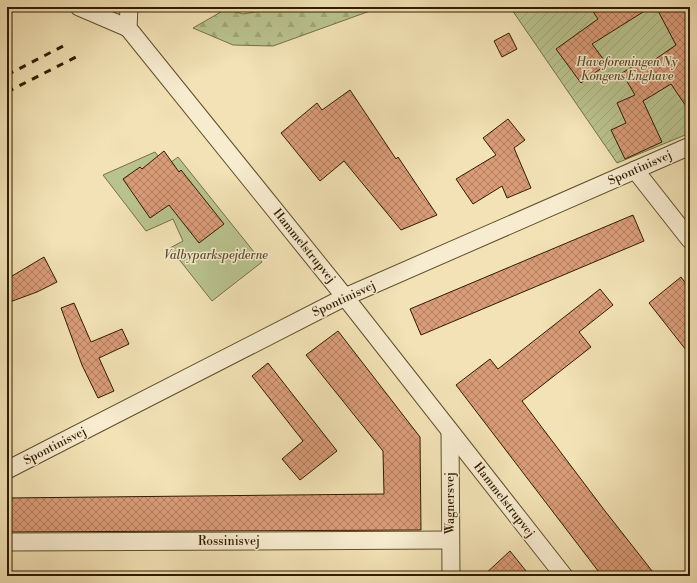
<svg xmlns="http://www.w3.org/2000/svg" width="697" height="583" viewBox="0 0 697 583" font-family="'Libre Bodoni',serif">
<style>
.green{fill:#b9c38e;stroke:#757047}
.forest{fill:url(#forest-firs);stroke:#757047}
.garden{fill:url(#garden-furrows);stroke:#757047}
.building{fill:url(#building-cross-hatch);stroke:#311c00}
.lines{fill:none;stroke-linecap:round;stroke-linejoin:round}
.minor-casing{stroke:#614e2d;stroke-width:19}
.minor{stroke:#f7eccf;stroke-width:17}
.rail{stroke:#311c00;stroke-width:3;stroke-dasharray:7 7;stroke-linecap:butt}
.labels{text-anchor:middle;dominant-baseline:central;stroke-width:3;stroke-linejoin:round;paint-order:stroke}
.park-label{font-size:12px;font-style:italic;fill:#5a4e2b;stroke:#f7eccf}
.street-label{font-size:12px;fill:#311c00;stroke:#f7eccf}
</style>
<defs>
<pattern id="forest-firs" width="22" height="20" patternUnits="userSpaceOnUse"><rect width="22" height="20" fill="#b9c38e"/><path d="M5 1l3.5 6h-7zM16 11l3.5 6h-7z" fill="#a0a779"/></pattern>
<pattern id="garden-furrows" width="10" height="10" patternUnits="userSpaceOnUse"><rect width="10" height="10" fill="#b9c38e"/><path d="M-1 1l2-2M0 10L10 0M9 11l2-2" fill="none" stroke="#a0a779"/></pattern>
<pattern id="building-cross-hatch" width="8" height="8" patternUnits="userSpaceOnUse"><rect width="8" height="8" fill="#d99c78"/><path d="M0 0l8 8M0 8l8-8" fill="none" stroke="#b17e60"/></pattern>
</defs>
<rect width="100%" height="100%" fill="#f2e2b5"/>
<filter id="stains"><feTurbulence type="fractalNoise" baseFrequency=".005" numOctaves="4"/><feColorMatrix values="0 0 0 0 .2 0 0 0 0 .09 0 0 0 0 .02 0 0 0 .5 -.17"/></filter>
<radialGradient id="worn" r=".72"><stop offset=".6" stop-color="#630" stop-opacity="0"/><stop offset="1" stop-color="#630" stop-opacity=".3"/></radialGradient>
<!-- green -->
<path class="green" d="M 155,152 L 166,166 L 178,157 L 262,262 L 212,301 L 170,248 L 183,241 L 173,219 L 146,231 L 103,175 Z"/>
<!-- forest -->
<path class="forest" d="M 283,7 L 381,7 L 273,46 L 233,45 L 193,28 L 226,9 L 243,14 Z"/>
<!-- garden -->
<path class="garden" d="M 510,7 L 690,7 L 690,133 L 617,163 Z"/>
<!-- building -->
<g class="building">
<path d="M 590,7 L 651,7 L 592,44 L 607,64 L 581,83 L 556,49 L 598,19 Z"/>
<path d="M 656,7 L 690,7 L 690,112 L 671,84 L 643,101 L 662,142 L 625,159 L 611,130 L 626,123 L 617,103 L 635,95 L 622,73 L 640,62 L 644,67 L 676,45 Z"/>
<path d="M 509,33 L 517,49 L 502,57 L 494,41 Z"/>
<path d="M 350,90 L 396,159 L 398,157 L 437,215 L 401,230 L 344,161 L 320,181 L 281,133 L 317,103 L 322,110 Z"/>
<path d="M 508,119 L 525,140 L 514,148 L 531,188 L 507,198 L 502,186 L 473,204 L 456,179 L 496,155 L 483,138 Z"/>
<path d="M 164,151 L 179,172 L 181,170 L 224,224 L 199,243 L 169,205 L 150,218 L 123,179 L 140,167 L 142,169 Z"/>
<path d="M 633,215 L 644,241 L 421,335 L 410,309 Z"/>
<path d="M 44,257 L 57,282 L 37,292 L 7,303 L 7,279 Z"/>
<path d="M 681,277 L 690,289 L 690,355 L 649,303 Z"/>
<path d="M 600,289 L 613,305 L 579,332 L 591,347 L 522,401 L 605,511 L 656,576 L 602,576 L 456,385 L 490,359 L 498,369 Z"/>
<path d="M 74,303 L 91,342 L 122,329 L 129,344 L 99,358 L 114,391 L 98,398 L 82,365 L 61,308 Z"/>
<path d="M 338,331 L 420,437 L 421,530 L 7,532 L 7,498 L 384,494 L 383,451 L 306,355 Z"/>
<path d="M 268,363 L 337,451 L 300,480 L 282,459 L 303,441 L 252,376 Z"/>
<path d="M 510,551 L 530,576 L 483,576 Z"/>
</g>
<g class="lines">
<!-- minor casing -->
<g class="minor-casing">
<g id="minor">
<path d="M 79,7 L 128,28"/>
<path d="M 129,7 L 128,28 L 345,297 L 564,576"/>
<path d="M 635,170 L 690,240"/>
<path d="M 450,431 L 451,576"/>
<path d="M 7,470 L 345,297 L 690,146"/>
<path d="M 7,542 L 450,540"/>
</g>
</g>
<!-- minor -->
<use href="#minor" class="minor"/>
<!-- rail -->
<g class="rail">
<path d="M 7,75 L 69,43"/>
<path d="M 7,92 L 76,57"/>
</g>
</g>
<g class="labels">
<!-- park labels -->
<g class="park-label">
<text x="627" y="62">Haveforeningen Ny<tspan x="627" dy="14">Kongens Enghave</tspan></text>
<text x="216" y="255">Valbyparkspejderne</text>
</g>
<!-- street labels -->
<g class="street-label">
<text transform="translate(640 168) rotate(-24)">Spontinisvej</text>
<text transform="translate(304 246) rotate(51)">Hammelstrupvej</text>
<text transform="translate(344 299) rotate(-25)">Spontinisvej</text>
<text transform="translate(55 446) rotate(-27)">Spontinisvej</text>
<text transform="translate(504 500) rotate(52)">Hammelstrupvej</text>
<text transform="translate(450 503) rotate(-90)">Wagnersvej</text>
<text x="229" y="541">Rossinisvej</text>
</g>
</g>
<!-- margin -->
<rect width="697" height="583" fill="none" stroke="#f2e2b5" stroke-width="24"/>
<rect x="8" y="8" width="681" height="567" fill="none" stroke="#311c00" stroke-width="2"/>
<rect x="12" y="12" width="673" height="559" fill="none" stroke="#311c00"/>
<rect width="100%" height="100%" filter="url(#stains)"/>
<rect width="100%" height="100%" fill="url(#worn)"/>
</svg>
